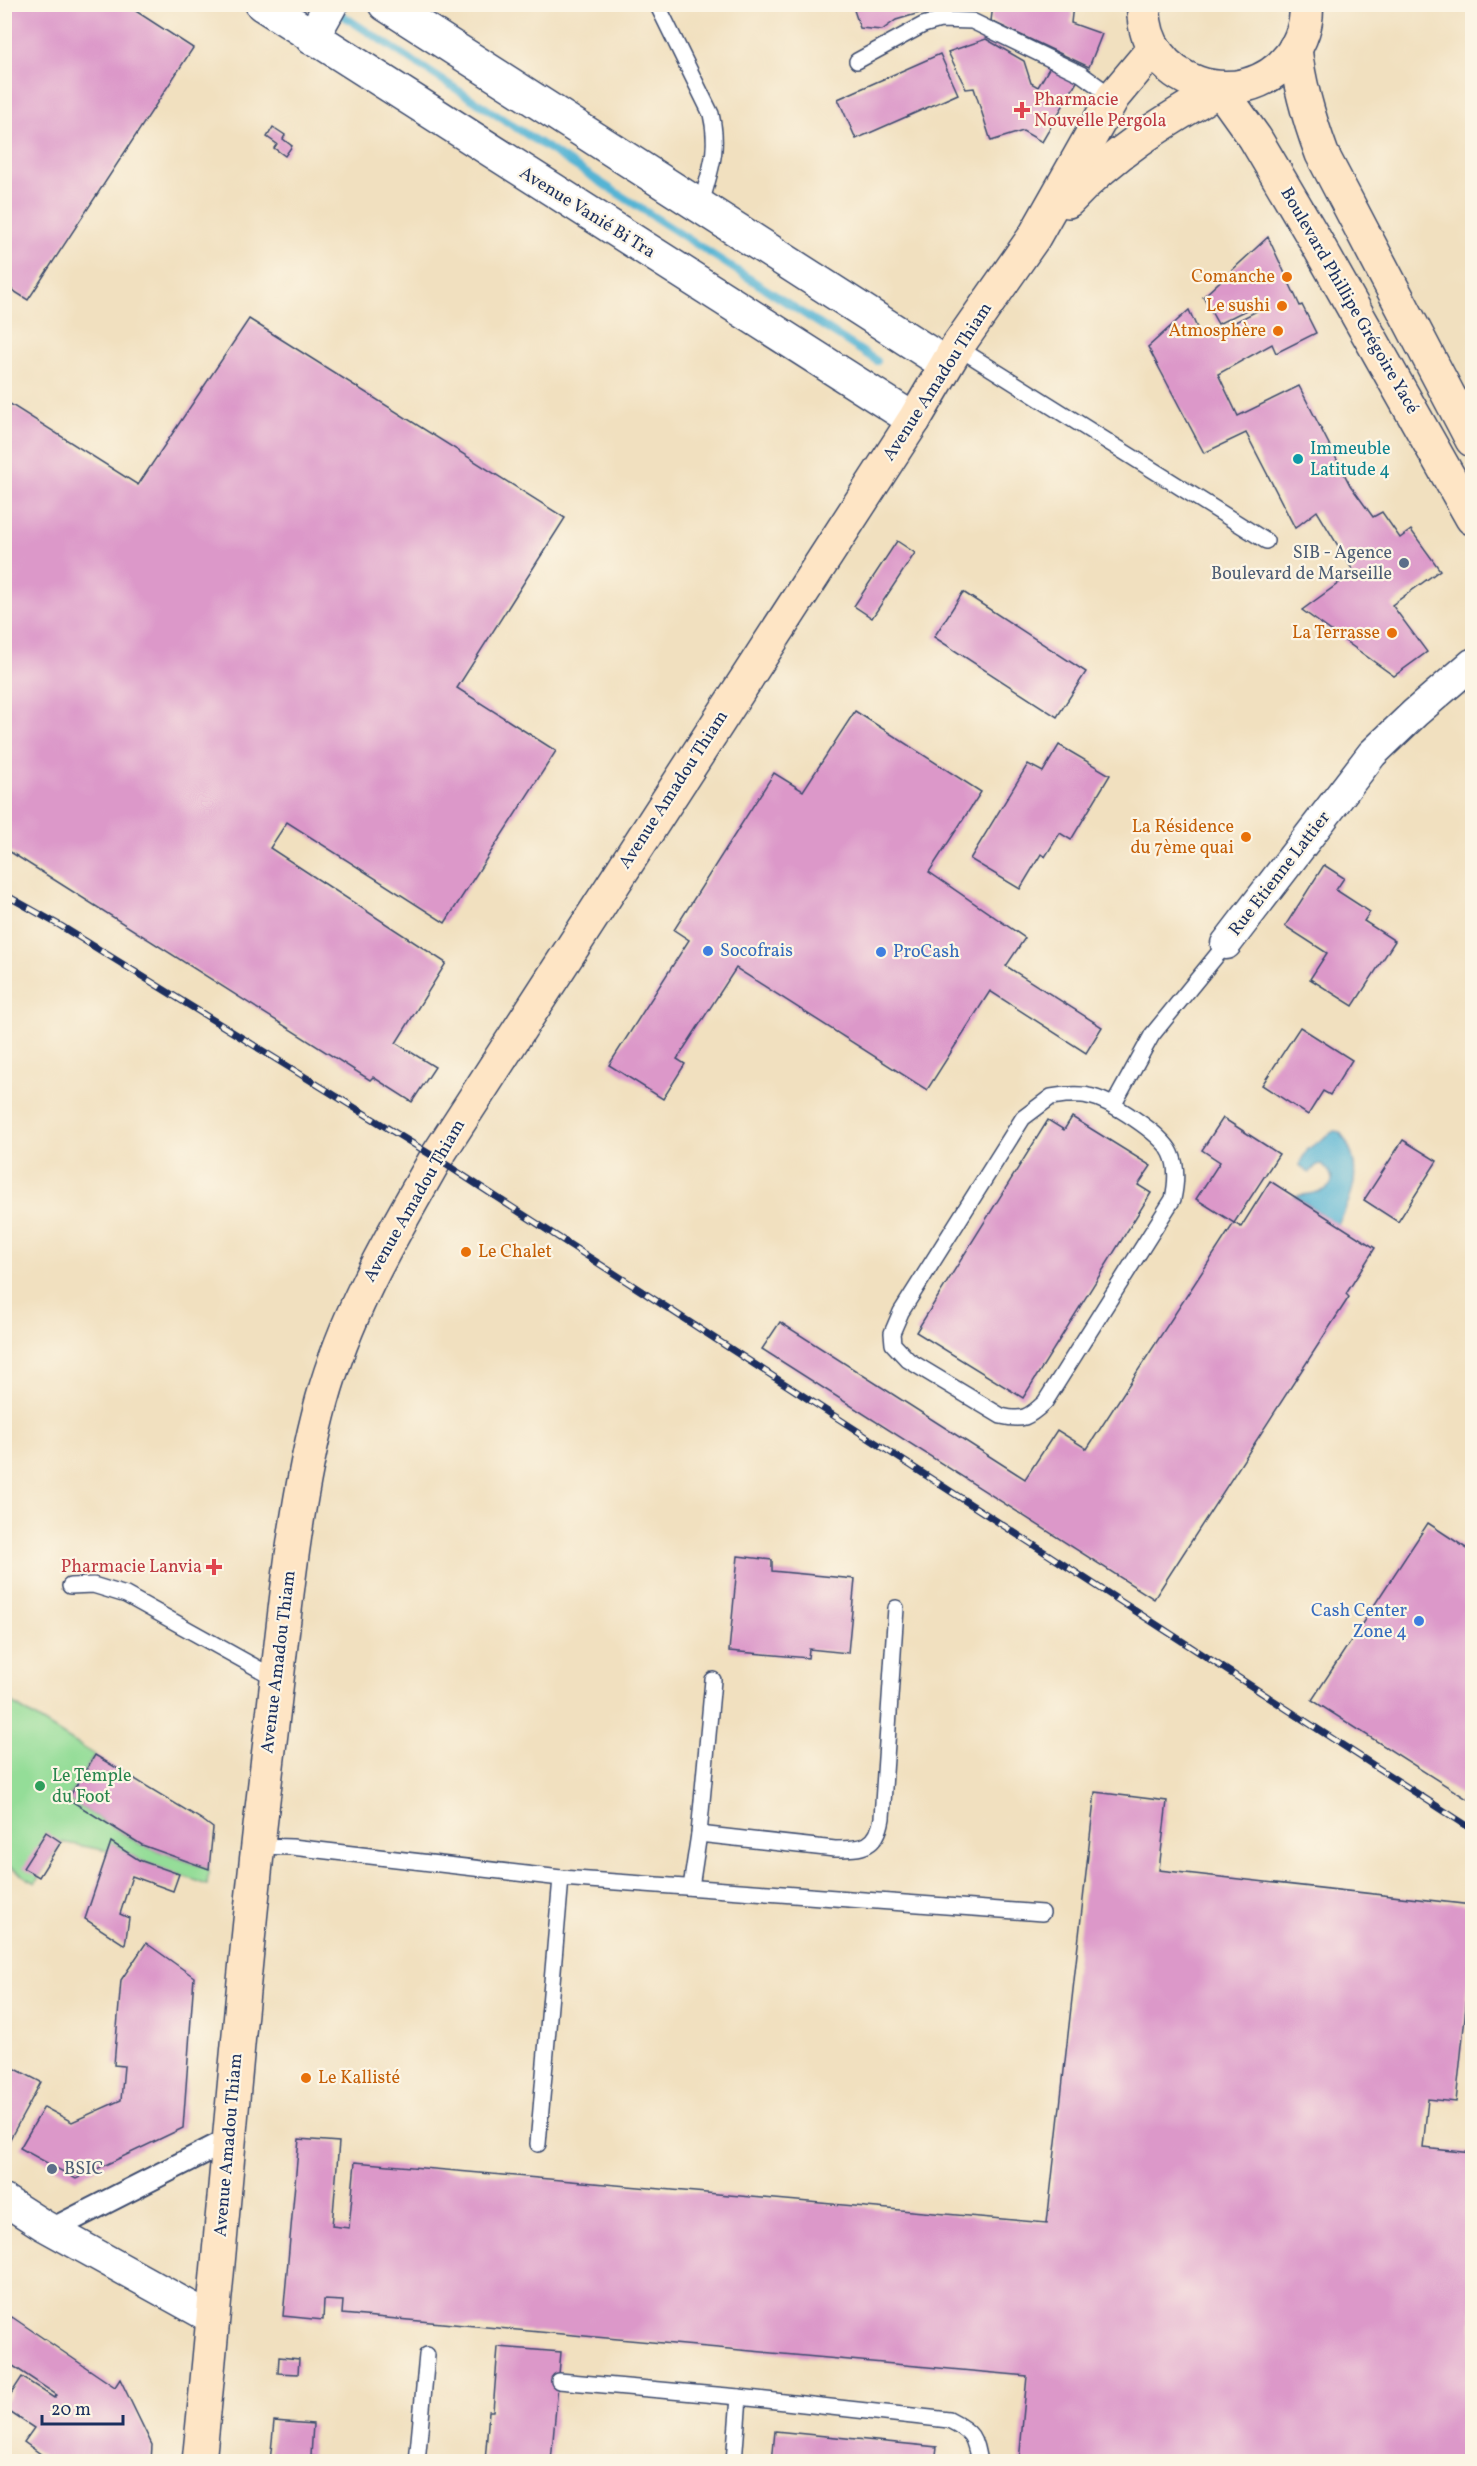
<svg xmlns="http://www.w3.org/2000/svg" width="1477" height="2466" viewBox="0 0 1477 2466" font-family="Vollkorn,serif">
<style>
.green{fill:#94dd98;stroke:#58867b;stroke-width:1.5}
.water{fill:#55b4d4;stroke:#387299;stroke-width:1.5}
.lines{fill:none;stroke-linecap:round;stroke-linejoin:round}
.stream{stroke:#55b4d4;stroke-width:8}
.building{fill:#dc98c9}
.service-casing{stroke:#3b4a6d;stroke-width:18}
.pedestrian-casing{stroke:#3b4a6d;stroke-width:26}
.minor-casing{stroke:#3b4a6d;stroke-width:33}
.tertiary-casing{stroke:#3b4a6d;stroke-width:36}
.secondary-casing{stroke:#3b4a6d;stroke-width:36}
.service{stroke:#fff;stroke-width:15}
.pedestrian{stroke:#fff;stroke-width:22}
.minor{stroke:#fff;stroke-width:30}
.tertiary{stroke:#fff;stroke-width:33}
.secondary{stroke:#fee5c5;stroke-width:33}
.rail-casing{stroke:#1b2f5e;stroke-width:7}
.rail{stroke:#fcf5e5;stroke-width:4.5;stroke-dasharray:14;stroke-linecap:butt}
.health-dot{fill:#e0444e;stroke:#fcf5e5;stroke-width:2}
.food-dot{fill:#e8710a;stroke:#fcf5e5;stroke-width:2}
.culture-dot{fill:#0f9aa8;stroke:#fcf5e5;stroke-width:2}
.service-dot{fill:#5c6f8a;stroke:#fcf5e5;stroke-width:2}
.shop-dot{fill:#3f7fe0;stroke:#fcf5e5;stroke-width:2}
.leisure-dot{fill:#2e9e5b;stroke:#fcf5e5;stroke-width:2}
.labels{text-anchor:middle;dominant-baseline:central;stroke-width:4.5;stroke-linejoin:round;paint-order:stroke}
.health-label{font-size:18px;fill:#be3a42;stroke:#fcf5e5;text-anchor:start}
.street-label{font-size:18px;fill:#1b2f5e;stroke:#fcf5e5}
.food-label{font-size:18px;fill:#c56008;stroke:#fcf5e5;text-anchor:end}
.culture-label{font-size:18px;fill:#0d838f;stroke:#fcf5e5;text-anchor:start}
.service-label{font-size:18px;fill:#4e5e75;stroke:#fcf5e5;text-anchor:end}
.shop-label{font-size:18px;fill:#366cbe;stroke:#fcf5e5;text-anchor:start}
.leisure-label{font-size:18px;fill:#27864d;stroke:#fcf5e5;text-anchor:start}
</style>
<rect width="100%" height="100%" fill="#fcf5e5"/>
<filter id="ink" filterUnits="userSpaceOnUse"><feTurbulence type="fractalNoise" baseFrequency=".0167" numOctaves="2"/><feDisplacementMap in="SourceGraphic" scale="12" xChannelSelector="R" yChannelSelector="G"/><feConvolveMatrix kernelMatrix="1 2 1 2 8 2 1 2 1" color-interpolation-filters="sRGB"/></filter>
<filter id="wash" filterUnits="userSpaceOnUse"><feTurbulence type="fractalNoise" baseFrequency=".008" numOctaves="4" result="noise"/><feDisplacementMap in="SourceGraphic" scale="24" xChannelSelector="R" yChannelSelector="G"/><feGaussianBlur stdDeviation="1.35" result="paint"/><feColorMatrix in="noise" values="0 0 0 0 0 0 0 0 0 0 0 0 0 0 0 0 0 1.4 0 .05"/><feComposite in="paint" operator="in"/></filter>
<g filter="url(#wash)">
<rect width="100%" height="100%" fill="#f1e0bf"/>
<!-- green -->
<path class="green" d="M 4,1698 L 95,1755 L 68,1799 L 142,1845 L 209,1869 L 207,1885 L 139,1860 L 112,1843 L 108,1851 L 61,1842 L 35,1883 L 5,1864 Z"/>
<!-- water -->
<path class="water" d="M 1334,1131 L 1340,1132 C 1364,1165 1355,1192 1338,1225 L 1295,1196 C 1313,1194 1350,1190 1322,1164 L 1317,1165 L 1309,1173 L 1299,1165 L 1308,1149 Z"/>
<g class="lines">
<!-- stream -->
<path class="stream" d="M 334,10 L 877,361"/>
</g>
<g id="blocks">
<!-- building -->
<g class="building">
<path d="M 4,4 L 125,4 L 193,48 L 28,300 L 4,285 Z"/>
<path d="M 852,4 L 950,4 L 896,20 L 882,30 L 860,28 Z"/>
<path d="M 993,5 L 1073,5 L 1071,23 L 1102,34 L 1089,67 L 991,21 Z"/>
<path d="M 986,39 L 1024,61 L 1031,83 L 1038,87 L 1051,65 L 1078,80 L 1042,142 L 1023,131 L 991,141 L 974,88 L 966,89 L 948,52 Z"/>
<path d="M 940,54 L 958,94 L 856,139 L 838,99 Z"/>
<path d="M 273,127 L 285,135 L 283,139 L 292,146 L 285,156 L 274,148 L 277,144 L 267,137 Z"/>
<path d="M 1268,237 L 1300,306 L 1302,305 L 1316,333 L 1276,353 L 1272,344 L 1218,374 L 1238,416 L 1299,386 L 1350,485 L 1373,517 L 1382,512 L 1400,538 L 1411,530 L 1440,570 L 1392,605 L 1427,652 L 1394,676 L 1302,610 L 1354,572 L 1317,511 L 1295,528 L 1246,433 L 1204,453 L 1148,347 L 1189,310 L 1202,339 L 1257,311 L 1254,306 L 1218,324 L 1203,297 Z"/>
<path d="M 249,319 L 565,518 L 457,688 L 556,751 L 445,923 L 287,822 L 270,848 L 446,963 L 396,1043 L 435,1067 L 412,1102 L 373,1077 L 370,1080 L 4,848 L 4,400 L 138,485 Z"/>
<path d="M 897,541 L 915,553 L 872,618 L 854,606 Z"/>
<path d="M 963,592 L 1086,672 L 1057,717 L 934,637 Z"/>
<path d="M 855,711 L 981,792 L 929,872 L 1025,938 L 1006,966 L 1102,1027 L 1086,1053 L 990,991 L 927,1090 L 736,968 L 677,1059 L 685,1064 L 663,1099 L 609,1065 L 689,940 L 674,930 L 774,773 L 803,791 Z"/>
<path d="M 1059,745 L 1110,775 L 1071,840 L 1060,833 L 1045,857 L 1041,854 L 1020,889 L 970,859 L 1028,764 L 1043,772 Z"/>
<path d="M 1324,865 L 1344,878 L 1336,890 L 1370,912 L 1364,921 L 1395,941 L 1353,1006 L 1310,979 L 1327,953 L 1285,926 Z"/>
<path d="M 1300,1027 L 1352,1060 L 1330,1095 L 1323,1091 L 1308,1115 L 1262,1085 Z"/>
<path d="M 1072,1117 L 1151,1166 L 1138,1185 L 1151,1193 L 1023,1398 L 916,1332 L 1048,1120 L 1064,1130 Z"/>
<path d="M 1223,1118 L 1279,1154 L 1234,1223 L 1196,1199 L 1220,1162 L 1202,1150 Z"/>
<path d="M 1403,1140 L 1437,1161 L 1398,1222 L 1364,1200 Z"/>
<path d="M 1270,1181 L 1375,1248 L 1346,1294 L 1349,1297 L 1154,1599 L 762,1349 L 780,1322 L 1025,1479 L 1057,1430 L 1087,1449 L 1234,1223 L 1241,1227 Z"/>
<path d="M 1428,1523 L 1472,1552 L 1472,1790 L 1467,1799 L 1312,1700 Z"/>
<path d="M 738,1556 L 772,1560 L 772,1571 L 855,1579 L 848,1653 L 809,1649 L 808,1658 L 729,1651 Z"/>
<path d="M 95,1755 L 201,1819 L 213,1828 L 209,1869 L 142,1845 L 68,1799 Z"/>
<path d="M 1095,1792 L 1167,1801 L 1159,1870 L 1472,1905 L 1472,1950 L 1456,2102 L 1428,2099 L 1423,2148 L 1472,2153 L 1472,2462 L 1019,2462 L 1027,2376 L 342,2314 L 343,2301 L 324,2300 L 323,2320 L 283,2316 L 299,2139 L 339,2142 L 332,2226 L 349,2228 L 355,2162 L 1047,2223 Z"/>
<path d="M 46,1832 L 61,1842 L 39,1877 L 23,1868 Z"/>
<path d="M 111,1842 L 139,1860 L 179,1874 L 173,1891 L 132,1876 L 120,1914 L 129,1918 L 125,1945 L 85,1919 Z"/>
<path d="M 146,1943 L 194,1977 L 183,2128 L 76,2179 L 20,2148 L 44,2107 L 72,2122 L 121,2100 L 124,2066 L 114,2065 L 121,1980 Z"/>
<path d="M 4,2063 L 41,2082 L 4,2150 Z"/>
<path d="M 12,2317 L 115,2387 L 120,2379 L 152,2445 L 151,2462 L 52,2462 L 24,2442 L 34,2428 L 5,2409 L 5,2403 L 22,2377 L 54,2398 L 57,2395 L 4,2360 L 4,2328 Z"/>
<path d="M 498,2347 L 561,2352 L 551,2462 L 485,2462 L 489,2411 L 493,2411 Z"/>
<path d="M 279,2357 L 299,2359 L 298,2374 L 278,2373 Z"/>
<path d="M 274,2421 L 313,2424 L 311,2456 L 349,2462 L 270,2462 Z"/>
<path d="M 775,2431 L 937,2447 L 935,2462 L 772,2462 Z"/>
</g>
</g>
</g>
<g filter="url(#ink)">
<use href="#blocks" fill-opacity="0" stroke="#3b4a6d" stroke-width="1.5"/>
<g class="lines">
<!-- service casing -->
<g class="service-casing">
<g id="service">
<path d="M 657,4 L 711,114 C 720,152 709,172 700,208"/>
<path d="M 857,61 L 923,25 L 940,20 L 972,21 L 1081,74 L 1113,97"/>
<path d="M 957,347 L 1266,541"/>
<path d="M 1065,1095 C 1072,1095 1081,1094 1088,1096 C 1109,1099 1162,1134 1171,1153 C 1178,1167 1176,1185 1173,1199 L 1045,1402 C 1028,1418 1023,1421 1001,1416 L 908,1360 L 893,1344 L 892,1333 L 901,1312 L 1023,1118 L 1051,1097 Z"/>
<path d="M 1114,1104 L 1152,1035 L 1226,944"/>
<path d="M 70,1586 L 93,1585 L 126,1595 L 277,1679"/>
<path d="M 699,1834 L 835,1849 C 863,1849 877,1848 882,1818 L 896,1608"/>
<path d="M 257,1846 L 292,1847 L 561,1878 L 1042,1913"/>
<path d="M 691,1887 L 699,1834 L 713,1680"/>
<path d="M 538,2144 L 561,1878"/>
<path d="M 559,2381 L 739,2397 L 949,2420 C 973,2432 974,2436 979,2462"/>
<path d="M 417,2462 L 427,2355"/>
<path d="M 734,2462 L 739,2397"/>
</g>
</g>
<!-- pedestrian casing -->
<g class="pedestrian-casing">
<path id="pedestrian" d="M 51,2230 L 230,2139"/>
</g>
<!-- minor casing -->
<g class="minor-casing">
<g id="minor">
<path d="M 1226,944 L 1372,754 L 1415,713 L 1472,664"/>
<path d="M 4,2200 L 43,2225 L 213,2319"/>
</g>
</g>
<!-- tertiary casing -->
<g class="tertiary-casing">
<g id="tertiary">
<path d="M 262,4 L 914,420"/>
<path d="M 385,4 L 946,364"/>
<path d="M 312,38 L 331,4"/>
</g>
</g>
<!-- secondary casing -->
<g class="secondary-casing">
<g id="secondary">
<path d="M 1144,4 C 1139,84 1243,117 1290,56 C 1301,42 1308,22 1306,4"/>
<path d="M 1295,48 C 1299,86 1309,119 1322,154 L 1472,440"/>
<path d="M 1220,89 L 1255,138 L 1314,238 L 1472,518"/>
<path d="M 1068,201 C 1114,152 1162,123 1220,89"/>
<path d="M 199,2462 C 224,2219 241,1975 271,1733 C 284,1623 293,1508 322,1401 C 346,1313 391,1237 436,1158 L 914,420 L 957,347 L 1034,237 L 1113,97 L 1154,48"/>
</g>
</g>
<!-- service -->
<use href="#service" class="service"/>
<!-- pedestrian -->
<use href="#pedestrian" class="pedestrian"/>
<!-- minor -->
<use href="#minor" class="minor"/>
<!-- tertiary -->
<use href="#tertiary" class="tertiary"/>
<!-- secondary -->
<use href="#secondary" class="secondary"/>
<!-- rail casing -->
<g class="rail-casing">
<path id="rail" d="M 4,894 L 61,926 L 436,1158 L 1472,1829"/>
</g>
<!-- rail -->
<use href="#rail" class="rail"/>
</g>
</g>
<!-- markers -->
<g class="health-dot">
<path d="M1019 101h6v6h6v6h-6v6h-6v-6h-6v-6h6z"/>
<path d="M211 1558h6v6h6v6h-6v6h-6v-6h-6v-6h6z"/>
</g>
<g class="food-dot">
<circle cx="1287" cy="277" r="6"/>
<circle cx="1282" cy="306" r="6"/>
<circle cx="1278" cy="331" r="6"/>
<circle cx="1392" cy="633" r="6"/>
<circle cx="1246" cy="837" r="6"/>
<circle cx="466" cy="1252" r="6"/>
<circle cx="306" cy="2078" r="6"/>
</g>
<circle class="culture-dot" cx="1298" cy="459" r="6"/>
<g class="service-dot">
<circle cx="1404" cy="563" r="6"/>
<circle cx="52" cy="2169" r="6"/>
</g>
<g class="shop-dot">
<circle cx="708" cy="951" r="6"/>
<circle cx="881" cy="952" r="6"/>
<circle cx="1419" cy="1621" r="6"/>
</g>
<circle class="leisure-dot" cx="40" cy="1786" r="6"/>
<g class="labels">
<!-- health labels -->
<g class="health-label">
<text x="1034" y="100">Pharmacie<tspan x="1034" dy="21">Nouvelle Pergola</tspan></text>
<text x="202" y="1567" text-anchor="end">Pharmacie Lanvia</text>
</g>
<!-- street labels -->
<g class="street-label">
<text transform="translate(587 213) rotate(32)">Avenue Vanié Bi Tra</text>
<text transform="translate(1349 301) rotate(60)">Boulevard Phillipe Grégoire Yacé</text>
<text transform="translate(938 382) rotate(-57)">Avenue Amadou Thiam</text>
<text transform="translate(674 790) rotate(-57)">Avenue Amadou Thiam</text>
<text transform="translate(1280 874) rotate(-52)">Rue Etienne Lattier</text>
<text transform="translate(415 1201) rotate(-60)">Avenue Amadou Thiam</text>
<text transform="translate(279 1662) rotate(-83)">Avenue Amadou Thiam</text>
<text transform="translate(229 2145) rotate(-85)">Avenue Amadou Thiam</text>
</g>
<!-- food labels -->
<g class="food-label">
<text x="1275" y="277">Comanche</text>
<text x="1270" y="306">Le sushi</text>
<text x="1266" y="331">Atmosphère</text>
<text x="1380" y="633">La Terrasse</text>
<text x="1234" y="827">La Résidence<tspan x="1234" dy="21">du 7ème quai</tspan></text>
<text x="478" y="1252" text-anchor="start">Le Chalet</text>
<text x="318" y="2078" text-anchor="start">Le Kallisté</text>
</g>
<!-- culture labels -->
<g class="culture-label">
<text x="1310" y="449">Immeuble<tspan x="1310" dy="21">Latitude 4</tspan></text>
</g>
<!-- service labels -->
<g class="service-label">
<text x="1392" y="553">SIB - Agence<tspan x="1392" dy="21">Boulevard de Marseille</tspan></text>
<text x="64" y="2169" text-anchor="start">BSIC</text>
</g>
<!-- shop labels -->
<g class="shop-label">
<text x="720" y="951">Socofrais</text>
<text x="893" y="952">ProCash</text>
<text x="1407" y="1611" text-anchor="end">Cash Center<tspan x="1407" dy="21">Zone 4</tspan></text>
</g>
<!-- leisure labels -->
<g class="leisure-label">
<text x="52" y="1776">Le Temple<tspan x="52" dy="21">du Foot</tspan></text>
</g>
</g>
<!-- margin -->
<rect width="1477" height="2466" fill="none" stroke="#fcf5e5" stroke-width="24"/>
<!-- scale -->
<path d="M42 2415v9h81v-9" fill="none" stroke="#1b2f5e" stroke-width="3"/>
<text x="51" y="2415" font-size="18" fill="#1b2f5e" stroke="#fcf5e5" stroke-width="4.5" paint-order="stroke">20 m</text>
</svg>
